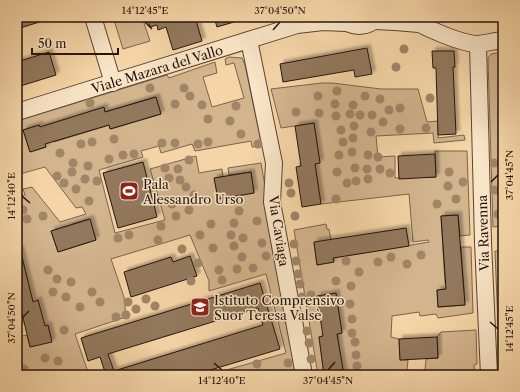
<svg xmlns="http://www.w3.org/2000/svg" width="520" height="392" viewBox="0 0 520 392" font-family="'Libre Caslon Text',serif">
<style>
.green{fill:#d2b48d;stroke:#7c644c;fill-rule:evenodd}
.building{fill:#92785d;stroke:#27140c;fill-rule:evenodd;filter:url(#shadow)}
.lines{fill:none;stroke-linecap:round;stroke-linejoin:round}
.minor-casing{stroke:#5a4433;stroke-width:18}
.minor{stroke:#f8e4c6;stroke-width:16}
.tree{fill:#a08567}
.ticks{fill:none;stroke:#27140c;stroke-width:1.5}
.labels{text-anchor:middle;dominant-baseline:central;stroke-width:3;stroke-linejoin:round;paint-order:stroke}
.street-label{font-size:13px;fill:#27140c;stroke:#f8e4c6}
.poi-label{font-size:13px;fill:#27140c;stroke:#f8e4c6;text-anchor:start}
.neatline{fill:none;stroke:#27140c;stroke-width:1.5}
.ticks-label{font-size:10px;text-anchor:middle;fill:#27140c}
</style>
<defs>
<filter id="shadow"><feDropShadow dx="3.5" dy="-3.5" stdDeviation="1" flood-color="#0004"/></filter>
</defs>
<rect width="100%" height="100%" fill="#f5d5a7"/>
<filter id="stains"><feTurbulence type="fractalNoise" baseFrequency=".005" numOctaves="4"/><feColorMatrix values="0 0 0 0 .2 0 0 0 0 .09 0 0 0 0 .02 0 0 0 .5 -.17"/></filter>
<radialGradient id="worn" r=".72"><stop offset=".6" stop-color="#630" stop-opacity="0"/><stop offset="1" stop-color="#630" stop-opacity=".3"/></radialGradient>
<!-- green -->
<g class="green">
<path d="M 113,17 L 142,17 L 150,41 L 123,49 Z"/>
<path d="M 503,52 L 503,65 L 501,65 L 501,81 L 503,82 L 502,114 L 499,114 L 500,154 L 503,155 L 503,226 L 493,227 L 488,58 L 491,54 Z"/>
<path d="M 229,57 L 242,58 L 245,65 L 262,146 L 252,147 L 251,141 L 195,151 L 192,144 L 161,153 L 159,146 L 141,151 L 143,157 L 99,170 L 115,233 L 165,220 L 150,169 L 196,156 L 199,173 L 222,169 L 223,177 L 215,178 L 218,199 L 254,193 L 251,172 L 229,175 L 228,168 L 261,163 L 298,375 L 224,375 L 223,371 L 286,353 L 266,274 L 209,291 L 209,281 L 190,235 L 111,259 L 124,297 L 126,317 L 75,334 L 89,375 L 17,375 L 17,337 L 27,335 L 30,347 L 52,341 L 48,325 L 40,327 L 43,320 L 38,300 L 33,302 L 17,236 L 17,196 L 25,195 L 23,189 L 32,187 L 60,222 L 86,214 L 82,207 L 76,208 L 45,167 L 20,174 L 17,164 L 17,121 L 167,75 L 169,78 L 215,62 L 217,73 L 203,77 L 212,107 L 244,98 L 234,63 L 226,65 L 225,59 ZM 155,97 L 161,114 L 111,129 L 109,125 L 54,142 L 48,125 L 104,108 L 105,112 ZM 39,125 L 46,147 L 30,152 L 23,130 ZM 89,219 L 96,240 L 58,252 L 51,231 L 67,226 L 68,229 L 72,228 L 72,224 Z"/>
<path d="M 322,83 L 332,83 L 381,89 L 418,89 L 427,122 L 438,121 L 438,138 L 464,135 L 465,140 L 434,143 L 433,133 L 376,136 L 378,157 L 395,156 L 395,178 L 436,177 L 435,151 L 467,151 L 470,235 L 460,236 L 458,215 L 441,216 L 445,283 L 449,289 L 437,290 L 438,307 L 465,305 L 461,247 L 471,247 L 473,313 L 438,318 L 436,314 L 420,316 L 419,312 L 392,316 L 391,337 L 399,339 L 400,360 L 408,360 L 407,371 L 414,370 L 414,375 L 344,375 L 337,334 L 342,333 L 336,294 L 323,336 L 319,337 L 324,375 L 318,375 L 294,230 L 326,224 L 327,229 L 329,229 L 331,240 L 314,243 L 317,265 L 334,262 L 333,253 L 340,257 L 429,242 L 428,240 L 413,242 L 409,194 L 321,204 L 315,164 L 320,163 L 314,123 L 281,128 L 271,89 Z"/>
<path d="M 495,251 L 503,251 L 503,375 L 500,375 Z"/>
<path d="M 20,305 L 25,323 L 17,324 L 17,306 Z"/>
<path d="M 476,330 L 477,364 L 474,365 L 475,375 L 422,375 L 422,372 L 425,370 L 426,359 L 438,358 L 437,337 L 441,332 Z"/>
</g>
<!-- building -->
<g class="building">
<path d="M 17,17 L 49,17 L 49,19 L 17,29 Z"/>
<path d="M 147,17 L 195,17 L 202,41 L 173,50 L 166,27 L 158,30 L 157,25 L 150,27 Z"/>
<path d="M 214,17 L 243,17 L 244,19 L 217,27 Z"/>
<path d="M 367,48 L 372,74 L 355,77 L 354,70 L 283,82 L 280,64 Z"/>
<path d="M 432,51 L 454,51 L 455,67 L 453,67 L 456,134 L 438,135 L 436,68 L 433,68 Z"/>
<path d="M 49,52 L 56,75 L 17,87 L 17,62 Z"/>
<path d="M 156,97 L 161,114 L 110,129 L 109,125 L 45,144 L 46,147 L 30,152 L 23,130 L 39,125 L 40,127 L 104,107 L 105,112 Z"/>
<path d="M 314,123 L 320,163 L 315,164 L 321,204 L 302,207 L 296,167 L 301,166 L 295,126 Z"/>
<path d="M 435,154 L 436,177 L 399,179 L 398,156 Z"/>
<path d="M 143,162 L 157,217 L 118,228 L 103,173 Z"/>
<path d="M 251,172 L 254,193 L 218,199 L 214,178 Z"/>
<path d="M 458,215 L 465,305 L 438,307 L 437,290 L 446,289 L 441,216 Z"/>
<path d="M 90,219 L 96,240 L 58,252 L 51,231 Z"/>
<path d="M 406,228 L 409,246 L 333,258 L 334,262 L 317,265 L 314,242 Z"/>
<path d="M 20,249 L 33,302 L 38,300 L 45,326 L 48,325 L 52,342 L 30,347 L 20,305 L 17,306 L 17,250 Z"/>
<path d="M 190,256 L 197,276 L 131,297 L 124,272 L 171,257 L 173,262 Z"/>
<path d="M 260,283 L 280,349 L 194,375 L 106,375 L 100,357 L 88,361 L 81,338 ZM 258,308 L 263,325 L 114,371 L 108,354 Z"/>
<path d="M 336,293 L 342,333 L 337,334 L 344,375 L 324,375 L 319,337 L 323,336 L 317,296 Z"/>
<path d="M 437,337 L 438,358 L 400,360 L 399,339 Z"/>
</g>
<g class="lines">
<!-- minor casing -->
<g class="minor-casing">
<g id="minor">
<path d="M 93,17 L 113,83"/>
<path d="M 338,17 C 351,28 366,30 378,17"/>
<path d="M 408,17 C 423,27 461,44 478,44 C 486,43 495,41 503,40"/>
<path d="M 374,21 L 395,22 L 419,24"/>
<path d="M 249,40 L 274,163 L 272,202 L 304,375"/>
<path d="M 478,44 L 483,242 L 489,375"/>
<path d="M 17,112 L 297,25 L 323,22 L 345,23"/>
</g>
</g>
<!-- minor -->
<use href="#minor" class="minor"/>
</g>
<!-- trees -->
<g class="tree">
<circle cx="404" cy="49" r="4.5"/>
<circle cx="396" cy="67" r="4.5"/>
<circle cx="150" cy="88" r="4.5"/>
<circle cx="184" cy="88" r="4.5"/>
<circle cx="337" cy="91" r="4.5"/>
<circle cx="190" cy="96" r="4.5"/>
<circle cx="318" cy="96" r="4.5"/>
<circle cx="365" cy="96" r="4.5"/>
<circle cx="430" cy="98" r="4.5"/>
<circle cx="380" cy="99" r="4.5"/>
<circle cx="90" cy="103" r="4.5"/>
<circle cx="175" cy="104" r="4.5"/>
<circle cx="335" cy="104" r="4.5"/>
<circle cx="202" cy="105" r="4.5"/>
<circle cx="353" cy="105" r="4.5"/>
<circle cx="236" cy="106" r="4.5"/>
<circle cx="400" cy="108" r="4.5"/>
<circle cx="389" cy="110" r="4.5"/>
<circle cx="296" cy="112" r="4.5"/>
<circle cx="319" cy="113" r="4.5"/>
<circle cx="350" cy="114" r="4.5"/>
<circle cx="360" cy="115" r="4.5"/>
<circle cx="372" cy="115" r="4.5"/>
<circle cx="336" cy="116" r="4.5"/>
<circle cx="208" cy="119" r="4.5"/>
<circle cx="230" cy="121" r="4.5"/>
<circle cx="383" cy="122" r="4.5"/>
<circle cx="354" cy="126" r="4.5"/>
<circle cx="426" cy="128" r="4.5"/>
<circle cx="400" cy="129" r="4.5"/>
<circle cx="341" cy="130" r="4.5"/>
<circle cx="371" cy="132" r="4.5"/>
<circle cx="241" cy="134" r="4.5"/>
<circle cx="353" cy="138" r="4.5"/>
<circle cx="114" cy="139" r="4.5"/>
<circle cx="92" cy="142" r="4.5"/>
<circle cx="208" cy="142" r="4.5"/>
<circle cx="343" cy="142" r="4.5"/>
<circle cx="162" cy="143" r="4.5"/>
<circle cx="175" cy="143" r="4.5"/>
<circle cx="81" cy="144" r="4.5"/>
<circle cx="198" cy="144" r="4.5"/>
<circle cx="258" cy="144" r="4.5"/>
<circle cx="352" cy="152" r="4.5"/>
<circle cx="60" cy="153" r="4.5"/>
<circle cx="134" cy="154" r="4.5"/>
<circle cx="123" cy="155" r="4.5"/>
<circle cx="339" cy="155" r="4.5"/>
<circle cx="368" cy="155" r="4.5"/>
<circle cx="378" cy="157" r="4.5"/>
<circle cx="109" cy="159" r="4.5"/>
<circle cx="189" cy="160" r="4.5"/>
<circle cx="73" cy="163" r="4.5"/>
<circle cx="494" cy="163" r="4.5"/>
<circle cx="88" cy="166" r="4.5"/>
<circle cx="165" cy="168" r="4.5"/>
<circle cx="355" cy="168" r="4.5"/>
<circle cx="178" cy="169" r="4.5"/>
<circle cx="367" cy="169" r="4.5"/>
<circle cx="380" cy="169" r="4.5"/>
<circle cx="72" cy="172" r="4.5"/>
<circle cx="337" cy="172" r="4.5"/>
<circle cx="449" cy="172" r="4.5"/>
<circle cx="390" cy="173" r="4.5"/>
<circle cx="57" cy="176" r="4.5"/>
<circle cx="169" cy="178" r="4.5"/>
<circle cx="85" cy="179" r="4.5"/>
<circle cx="368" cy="179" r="4.5"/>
<circle cx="180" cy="180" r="4.5"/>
<circle cx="97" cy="181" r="4.5"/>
<circle cx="356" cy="181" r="4.5"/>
<circle cx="463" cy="182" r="4.5"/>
<circle cx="64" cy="183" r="4.5"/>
<circle cx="289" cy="183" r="4.5"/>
<circle cx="347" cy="183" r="4.5"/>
<circle cx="448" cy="186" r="4.5"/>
<circle cx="186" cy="187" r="4.5"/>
<circle cx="76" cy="189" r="4.5"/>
<circle cx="495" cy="190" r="4.5"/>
<circle cx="291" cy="193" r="4.5"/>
<circle cx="194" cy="195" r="4.5"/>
<circle cx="336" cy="199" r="4.5"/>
<circle cx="456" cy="199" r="4.5"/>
<circle cx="89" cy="201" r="4.5"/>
<circle cx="172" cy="204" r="4.5"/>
<circle cx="437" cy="204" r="4.5"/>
<circle cx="23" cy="210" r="4.5"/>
<circle cx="189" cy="210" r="4.5"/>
<circle cx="239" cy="211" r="4.5"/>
<circle cx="498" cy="214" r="4.5"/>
<circle cx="43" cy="216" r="4.5"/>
<circle cx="176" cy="216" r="4.5"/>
<circle cx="295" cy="216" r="4.5"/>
<circle cx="27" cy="219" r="4.5"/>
<circle cx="257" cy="221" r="4.5"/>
<circle cx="234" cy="223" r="4.5"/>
<circle cx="211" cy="224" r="4.5"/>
<circle cx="161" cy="226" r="4.5"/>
<circle cx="129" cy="235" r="4.5"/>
<circle cx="200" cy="235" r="4.5"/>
<circle cx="231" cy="235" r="4.5"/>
<circle cx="118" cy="238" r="4.5"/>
<circle cx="243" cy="238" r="4.5"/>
<circle cx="158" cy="240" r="4.5"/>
<circle cx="262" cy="243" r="4.5"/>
<circle cx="294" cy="244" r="4.5"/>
<circle cx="234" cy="246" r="4.5"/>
<circle cx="213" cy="248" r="4.5"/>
<circle cx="182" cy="249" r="4.5"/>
<circle cx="421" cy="255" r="4.5"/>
<circle cx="266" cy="256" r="4.5"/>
<circle cx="242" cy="257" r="4.5"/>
<circle cx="391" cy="257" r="4.5"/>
<circle cx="296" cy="261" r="4.5"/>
<circle cx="346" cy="261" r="4.5"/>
<circle cx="378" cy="262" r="4.5"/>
<circle cx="198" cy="263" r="4.5"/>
<circle cx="407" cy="264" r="4.5"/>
<circle cx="253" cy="268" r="4.5"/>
<circle cx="237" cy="269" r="4.5"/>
<circle cx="48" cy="270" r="4.5"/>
<circle cx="219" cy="270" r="4.5"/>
<circle cx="359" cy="272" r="4.5"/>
<circle cx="298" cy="274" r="4.5"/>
<circle cx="57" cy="279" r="4.5"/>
<circle cx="222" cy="280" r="4.5"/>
<circle cx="191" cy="281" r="4.5"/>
<circle cx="336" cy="281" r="4.5"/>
<circle cx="71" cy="282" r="4.5"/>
<circle cx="300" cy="284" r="4.5"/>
<circle cx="351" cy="286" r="4.5"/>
<circle cx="53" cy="292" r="4.5"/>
<circle cx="92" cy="292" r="4.5"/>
<circle cx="311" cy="295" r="4.5"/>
<circle cx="66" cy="297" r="4.5"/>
<circle cx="302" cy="297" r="4.5"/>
<circle cx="146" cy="299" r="4.5"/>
<circle cx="100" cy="302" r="4.5"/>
<circle cx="128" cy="302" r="4.5"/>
<circle cx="350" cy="304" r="4.5"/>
<circle cx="155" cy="306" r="4.5"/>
<circle cx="80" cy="307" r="4.5"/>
<circle cx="136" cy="309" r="4.5"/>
<circle cx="126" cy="315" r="4.5"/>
<circle cx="305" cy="316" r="4.5"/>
<circle cx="116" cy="317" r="4.5"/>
<circle cx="352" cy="319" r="4.5"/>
<circle cx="64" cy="330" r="4.5"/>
<circle cx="307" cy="331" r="4.5"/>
<circle cx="352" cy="333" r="4.5"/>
<circle cx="355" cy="342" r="4.5"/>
<circle cx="309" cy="343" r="4.5"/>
<circle cx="356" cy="355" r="4.5"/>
<circle cx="45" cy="358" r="4.5"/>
<circle cx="311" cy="359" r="4.5"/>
<circle cx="58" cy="361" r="4.5"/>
<circle cx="288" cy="363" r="4.5"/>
<circle cx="257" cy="364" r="4.5"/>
<circle cx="357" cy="366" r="4.5"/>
<circle cx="24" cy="369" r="4.5"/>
</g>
<!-- ticks -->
<path class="ticks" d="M 145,22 L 152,29M 273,30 L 280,22M 491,182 L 498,175M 22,196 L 30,203M 22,318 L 29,311M 490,322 L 498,329M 214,363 L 222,370M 328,370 L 335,362"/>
<!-- icons -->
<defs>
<g id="stadium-square" transform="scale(1)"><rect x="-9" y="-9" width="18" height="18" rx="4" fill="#8f2418" stroke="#f8e4c6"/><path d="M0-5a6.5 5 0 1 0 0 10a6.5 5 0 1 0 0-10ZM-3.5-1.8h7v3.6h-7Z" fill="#fff"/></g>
<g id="school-square" transform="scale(1)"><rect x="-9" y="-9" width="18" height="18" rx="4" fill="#8f2418" stroke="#f8e4c6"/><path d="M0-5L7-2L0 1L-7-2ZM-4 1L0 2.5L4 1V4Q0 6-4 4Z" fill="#fff"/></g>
</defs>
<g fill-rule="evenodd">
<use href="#stadium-square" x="129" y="191"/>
<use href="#school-square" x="200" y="307"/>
</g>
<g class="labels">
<!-- street labels -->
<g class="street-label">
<text transform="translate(157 69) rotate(-17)">Viale Mazara del Vallo</text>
<text transform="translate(279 231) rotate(81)">Via Caviaga</text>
<text transform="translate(483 233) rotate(-92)">Via Ravenna</text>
</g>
<!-- poi labels -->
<g class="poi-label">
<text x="143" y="184">Pala<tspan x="143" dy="15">Alessandro Urso</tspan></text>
<text x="214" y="300">Istituto Comprensivo<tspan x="214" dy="15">Suor Teresa Valsè</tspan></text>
</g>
</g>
<!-- margin -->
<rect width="520" height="392" fill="none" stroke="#f5d5a7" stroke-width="44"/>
<!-- scale -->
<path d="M32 48v6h86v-6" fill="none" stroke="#27140c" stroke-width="2"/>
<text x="38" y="48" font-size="12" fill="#27140c" stroke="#f8e4c6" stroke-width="3" paint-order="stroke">50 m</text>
<rect x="22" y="22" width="476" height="348" class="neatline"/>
<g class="ticks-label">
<text x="145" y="14">14°12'45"E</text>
<text x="280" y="14">37°04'50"N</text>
<text transform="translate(509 175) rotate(-90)" y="4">37°04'45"N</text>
<text transform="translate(11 196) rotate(-90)" y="4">14°12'40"E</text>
<text transform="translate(11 318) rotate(-90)" y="4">37°04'50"N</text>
<text transform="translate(509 329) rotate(-90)" y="4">14°12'45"E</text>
<text x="222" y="384">14°12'40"E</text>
<text x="328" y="384">37°04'45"N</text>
</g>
<rect width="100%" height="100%" filter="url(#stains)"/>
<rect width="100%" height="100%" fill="url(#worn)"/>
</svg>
